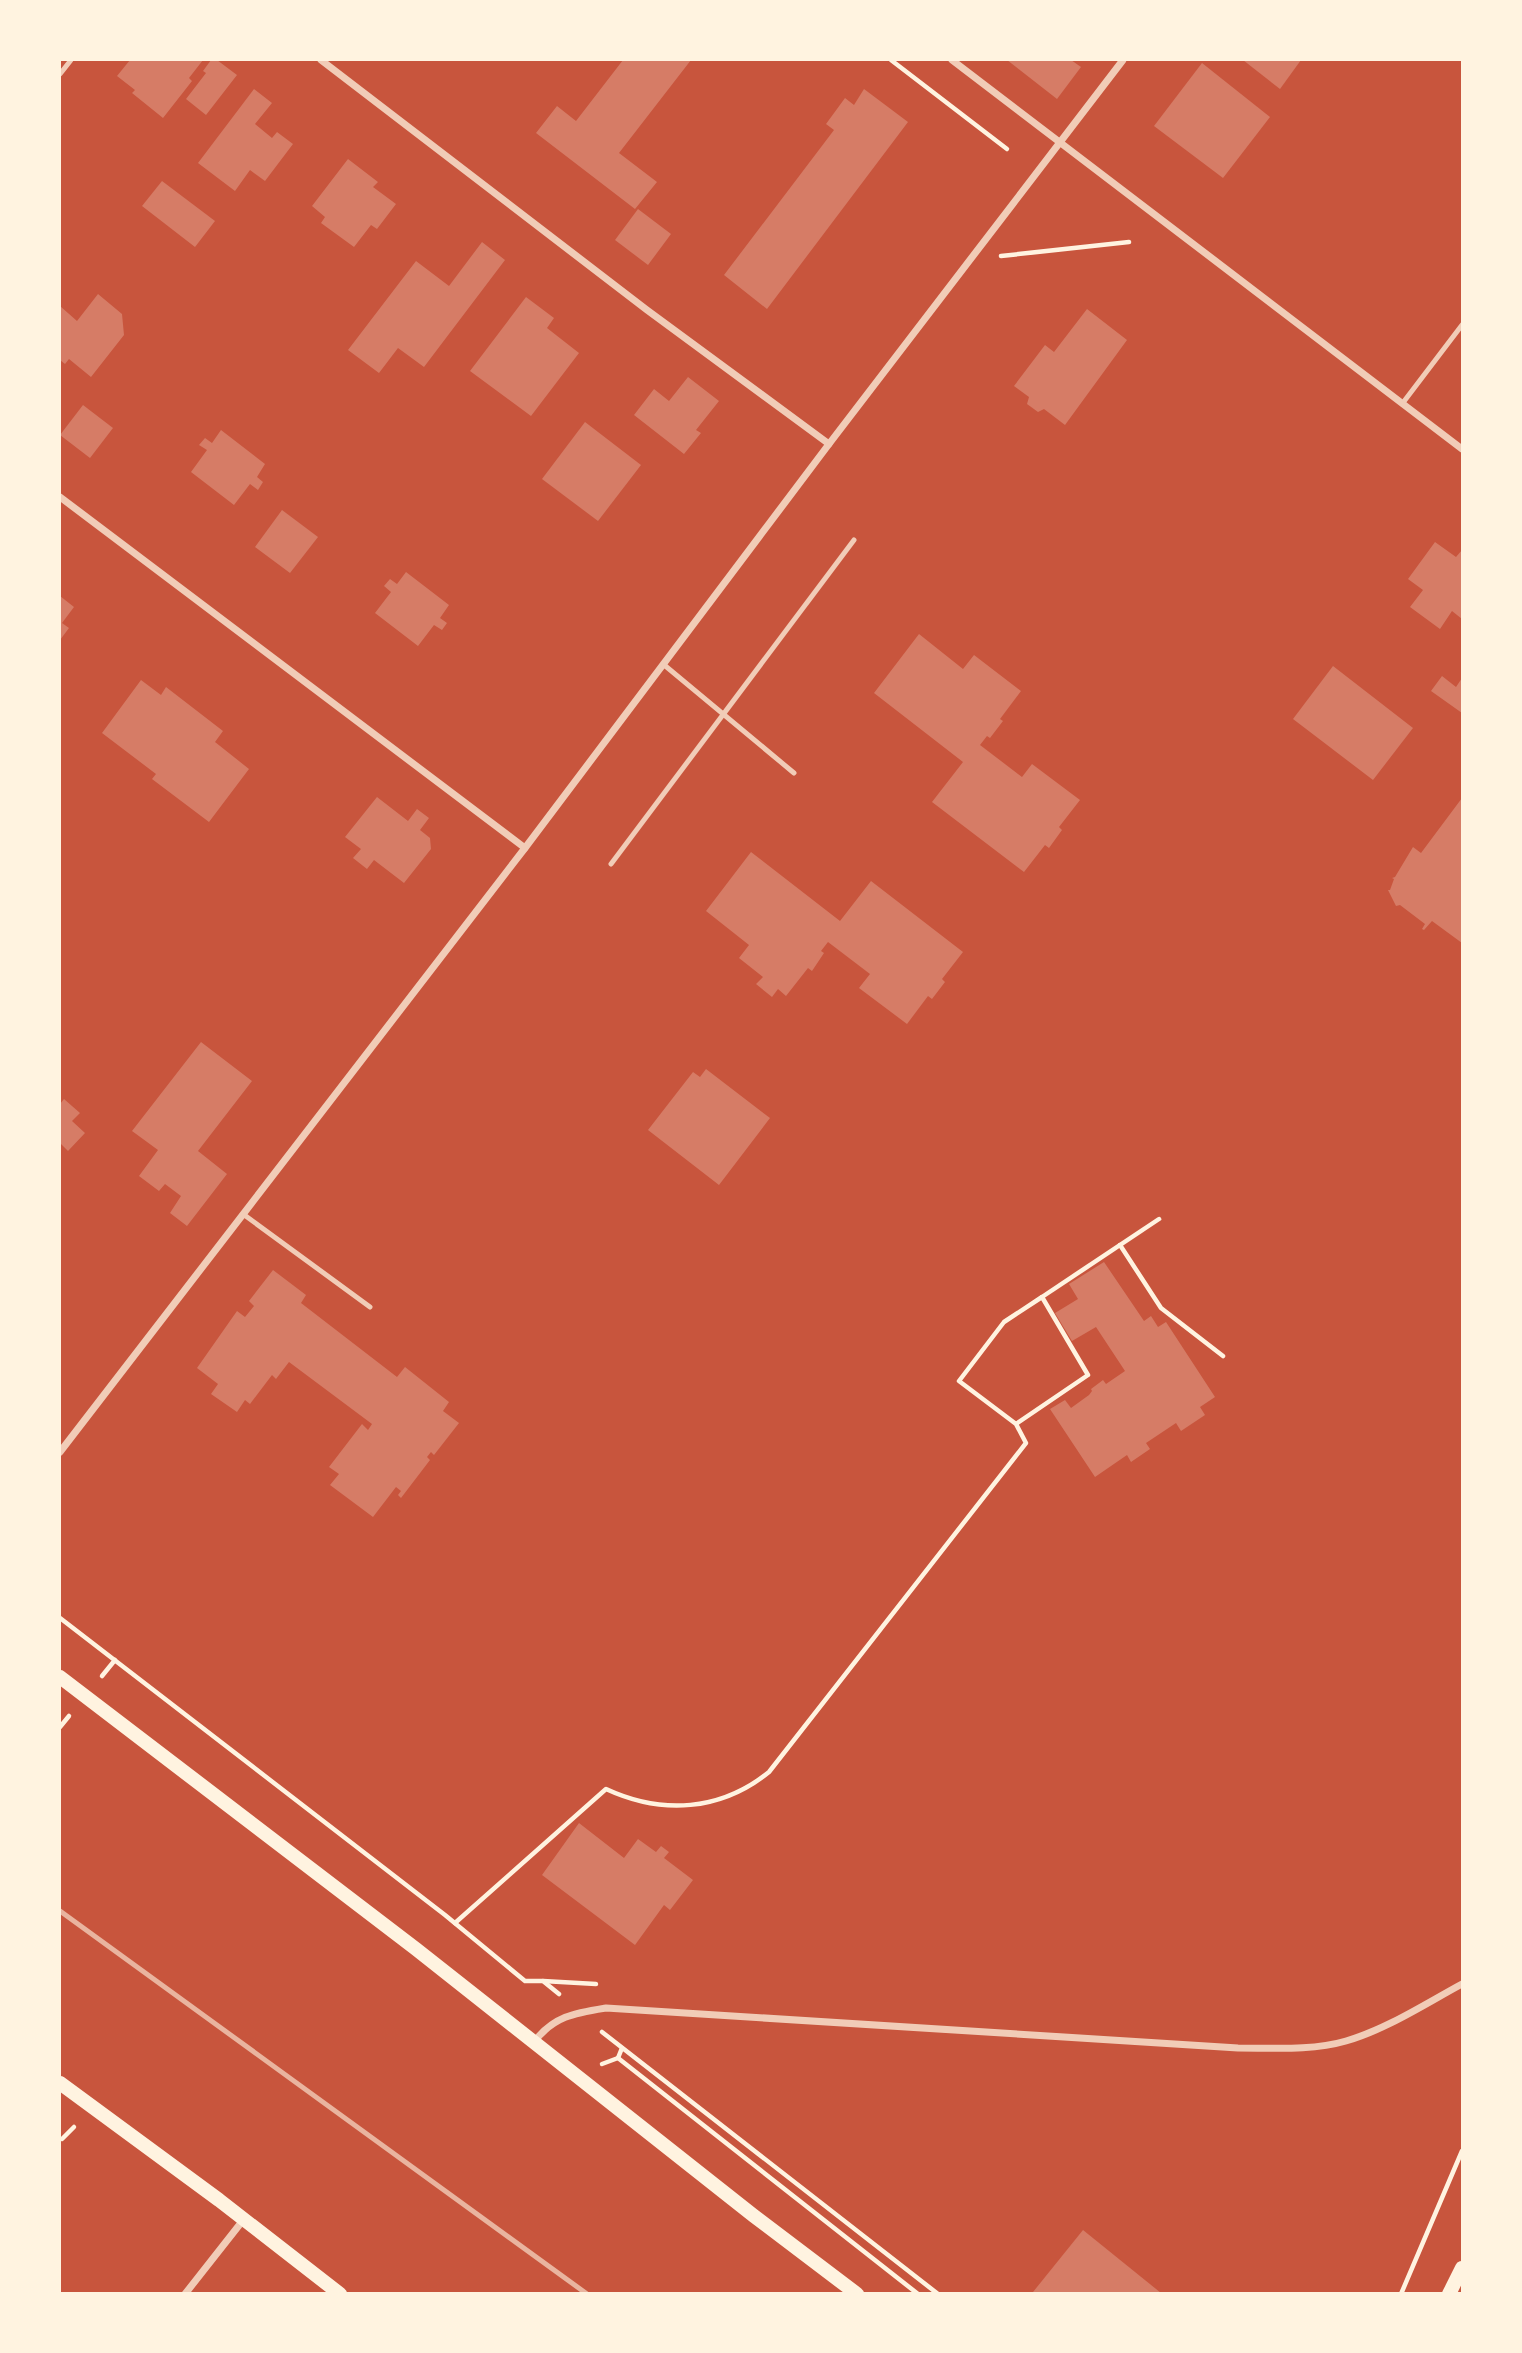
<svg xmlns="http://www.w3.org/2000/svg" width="1522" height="2353" viewBox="0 0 1522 2353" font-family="Barlow,sans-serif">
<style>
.building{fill:#d67c66}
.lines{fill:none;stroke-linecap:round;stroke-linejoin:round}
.path{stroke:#fff3e0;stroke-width:4.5}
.service{stroke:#f1ccb7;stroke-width:5}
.minor{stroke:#f1ccb7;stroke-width:7}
.secondary{stroke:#fff3e0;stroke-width:14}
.rail{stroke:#e9b49f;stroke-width:5}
</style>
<rect width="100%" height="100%" fill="#c8553d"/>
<!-- building -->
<g class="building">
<path d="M 130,60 L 203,60 L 189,78 L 192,81 L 163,118 L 132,93 L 135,90 L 117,76 Z"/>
<path d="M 211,60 L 217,60 L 237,75 L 206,115 L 186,99 L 206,73 L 203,71 Z"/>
<path d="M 623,60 L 691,60 L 619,153 L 657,182 L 635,209 L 536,133 L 557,106 L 576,121 Z"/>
<path d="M 1007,60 L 1071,60 L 1081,67 L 1057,99 Z"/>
<path d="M 1243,60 L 1301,60 L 1280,89 Z"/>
<path d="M 1202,63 L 1270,117 L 1223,178 L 1154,126 Z"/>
<path d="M 254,89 L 272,103 L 255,124 L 272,138 L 277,132 L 293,144 L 265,181 L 250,170 L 235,191 L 198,163 Z"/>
<path d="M 864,89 L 908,122 L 767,309 L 724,275 L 834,130 L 826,124 L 845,98 L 854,105 Z"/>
<path d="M 348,159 L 378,182 L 373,187 L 396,204 L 377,229 L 371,225 L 354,247 L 321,223 L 325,217 L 312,206 Z"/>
<path d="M 162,181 L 215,221 L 195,247 L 142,206 Z"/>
<path d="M 638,209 L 671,234 L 648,265 L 615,240 Z"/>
<path d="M 482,242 L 505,260 L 424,367 L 398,348 L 379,373 L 348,350 L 416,261 L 449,286 Z"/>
<path d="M 98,294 L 122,314 L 124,335 L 91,377 L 69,359 L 65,364 L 60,360 L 60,306 L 77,321 Z"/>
<path d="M 526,297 L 554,318 L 547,328 L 579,353 L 531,416 L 470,371 Z"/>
<path d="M 1087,309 L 1127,340 L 1065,425 L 1044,409 L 1038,412 L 1027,404 L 1029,397 L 1014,386 L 1045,345 L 1054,352 Z"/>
<path d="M 688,377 L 719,401 L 696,430 L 701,433 L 684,454 L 634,415 L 654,389 L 669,401 Z"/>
<path d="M 83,405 L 113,428 L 90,458 L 60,435 Z"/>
<path d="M 585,422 L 641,465 L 598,521 L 542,479 Z"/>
<path d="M 221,430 L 265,464 L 257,477 L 263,482 L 258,490 L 250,484 L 234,505 L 191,472 L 207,450 L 199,445 L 205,438 L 212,443 Z"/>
<path d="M 282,510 L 318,537 L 290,573 L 255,547 Z"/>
<path d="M 1435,542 L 1456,557 L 1462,550 L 1462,619 L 1452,611 L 1440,629 L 1410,607 L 1423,590 L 1408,579 Z"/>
<path d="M 406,572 L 449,605 L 440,618 L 447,623 L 442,630 L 434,625 L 418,646 L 375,613 L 391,592 L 384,586 L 390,579 L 397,584 Z"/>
<path d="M 60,596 L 74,607 L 62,623 L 69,628 L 60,640 Z"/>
<path d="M 919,634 L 963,669 L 974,655 L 1021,691 L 1000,719 L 1003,721 L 990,738 L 987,736 L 980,745 L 1022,777 L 1032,764 L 1080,800 L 1059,827 L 1062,830 L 1049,848 L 1045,845 L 1024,872 L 932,802 L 963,762 L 874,693 Z"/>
<path d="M 1333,666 L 1413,728 L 1373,780 L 1293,719 Z"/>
<path d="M 1442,676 L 1456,687 L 1462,678 L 1462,713 L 1431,691 Z"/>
<path d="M 141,680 L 161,695 L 166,687 L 223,731 L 215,742 L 249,769 L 209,822 L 152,779 L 156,774 L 102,733 Z"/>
<path d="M 377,797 L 408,821 L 417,809 L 429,818 L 420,830 L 430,838 L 431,849 L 404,883 L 374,860 L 367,869 L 353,858 L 361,849 L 345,837 Z"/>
<path d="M 1462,798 L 1462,943 L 1432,921 L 1424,930 L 1422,929 L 1425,924 L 1400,905 L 1396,906 L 1388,890 L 1390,890 L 1394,879 L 1392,878 L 1395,877 L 1413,847 L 1421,853 Z"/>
<path d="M 751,852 L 840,921 L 871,881 L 963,952 L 942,979 L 945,982 L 932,999 L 928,996 L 907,1024 L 859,988 L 870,974 L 828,942 L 821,951 L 824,953 L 812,971 L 808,968 L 786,996 L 778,989 L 772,997 L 756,984 L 763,977 L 739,958 L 749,945 L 706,911 Z"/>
<path d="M 201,1042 L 252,1081 L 198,1151 L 227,1174 L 187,1226 L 170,1213 L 181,1196 L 165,1184 L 159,1191 L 139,1176 L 158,1150 L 132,1131 Z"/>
<path d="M 706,1069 L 770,1118 L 719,1185 L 648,1130 L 693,1072 L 700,1077 Z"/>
<path d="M 64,1099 L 80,1113 L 72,1121 L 85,1133 L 68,1151 L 60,1143 L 60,1104 Z"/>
<path d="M 1104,1262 L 1144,1321 L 1151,1316 L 1158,1327 L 1166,1322 L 1215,1397 L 1200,1407 L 1205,1415 L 1181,1431 L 1176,1423 L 1146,1443 L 1150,1449 L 1131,1462 L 1127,1455 L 1095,1477 L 1050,1409 L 1065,1400 L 1071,1408 L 1089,1395 L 1092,1391 L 1091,1389 L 1103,1380 L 1106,1384 L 1125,1371 L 1096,1327 L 1072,1341 L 1055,1313 L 1078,1299 L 1069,1284 Z"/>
<path d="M 273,1270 L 306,1295 L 301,1303 L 397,1377 L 405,1367 L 449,1402 L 443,1411 L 459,1423 L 434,1455 L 431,1452 L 427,1457 L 430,1460 L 401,1498 L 398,1495 L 401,1491 L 396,1487 L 373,1517 L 330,1485 L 339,1474 L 329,1467 L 362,1424 L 368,1430 L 372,1424 L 289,1362 L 276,1379 L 272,1375 L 250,1404 L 245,1400 L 237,1412 L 211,1394 L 218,1384 L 197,1368 L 237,1311 L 245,1317 L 254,1306 L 249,1301 Z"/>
<path d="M 579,1823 L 624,1858 L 638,1839 L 656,1852 L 661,1846 L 669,1852 L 664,1858 L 693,1880 L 670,1910 L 664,1905 L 635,1945 L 542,1875 Z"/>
<path d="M 1083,2230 L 1161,2293 L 1034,2293 L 1033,2292 Z"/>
</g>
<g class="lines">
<!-- path -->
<g class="path">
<path d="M 891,60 L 1007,149"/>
<path d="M 1001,256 L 1129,242"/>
<path d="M 1120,1245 L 1161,1308 L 1223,1356"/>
<path d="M 1042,1297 L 1159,1219"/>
<path d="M 60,1618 L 445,1915 L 525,1981 L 543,1981 L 559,1994"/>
<path d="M 102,1676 L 115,1660"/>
<path d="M 60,1727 L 69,1716"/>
<path d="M 455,1923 L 606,1789 C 662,1815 721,1811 769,1772 L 1026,1443 L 1016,1424 L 1088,1375 L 1042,1297 L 1004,1322 L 959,1381 L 1016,1424"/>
<path d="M 543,1981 L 596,1984"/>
<path d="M 602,2032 L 938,2294"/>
<path d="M 618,2058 L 918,2294"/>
<path d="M 602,2064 L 618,2058 L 622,2048"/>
<path d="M 62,2139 L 74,2127"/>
<path d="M 1401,2294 L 1462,2151"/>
</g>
<!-- service -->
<g class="service">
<path d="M 60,74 L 71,60"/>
<path d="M 1402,404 L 1462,325"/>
<path d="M 663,664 L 794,773"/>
<path d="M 611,864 L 854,540"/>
<path d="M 243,1214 L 370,1307"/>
</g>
<!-- minor -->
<g class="minor">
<path d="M 321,60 L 647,310 L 829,444"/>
<path d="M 952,60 L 1462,449"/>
<path d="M 60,497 L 525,848"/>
<path d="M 60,1452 L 525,848 L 829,444 L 1123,60"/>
<path d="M 534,2042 C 554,2016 575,2013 606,2008 L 1238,2048 C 1273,2048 1312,2051 1346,2041 C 1387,2029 1425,2004 1462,1984"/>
<path d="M 185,2294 L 244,2219"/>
</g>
<!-- secondary -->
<g class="secondary">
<path d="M 60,1677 L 416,1949 L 754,2216 L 857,2294"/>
<path d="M 60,2083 L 219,2200 L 340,2294"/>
<path d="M 1449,2294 L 1462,2268"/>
</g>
<!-- rail -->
<path class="rail" d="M 60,1911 L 587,2294"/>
</g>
<!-- border -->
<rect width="1522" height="2353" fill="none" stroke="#fff3e0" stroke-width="122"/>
</svg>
